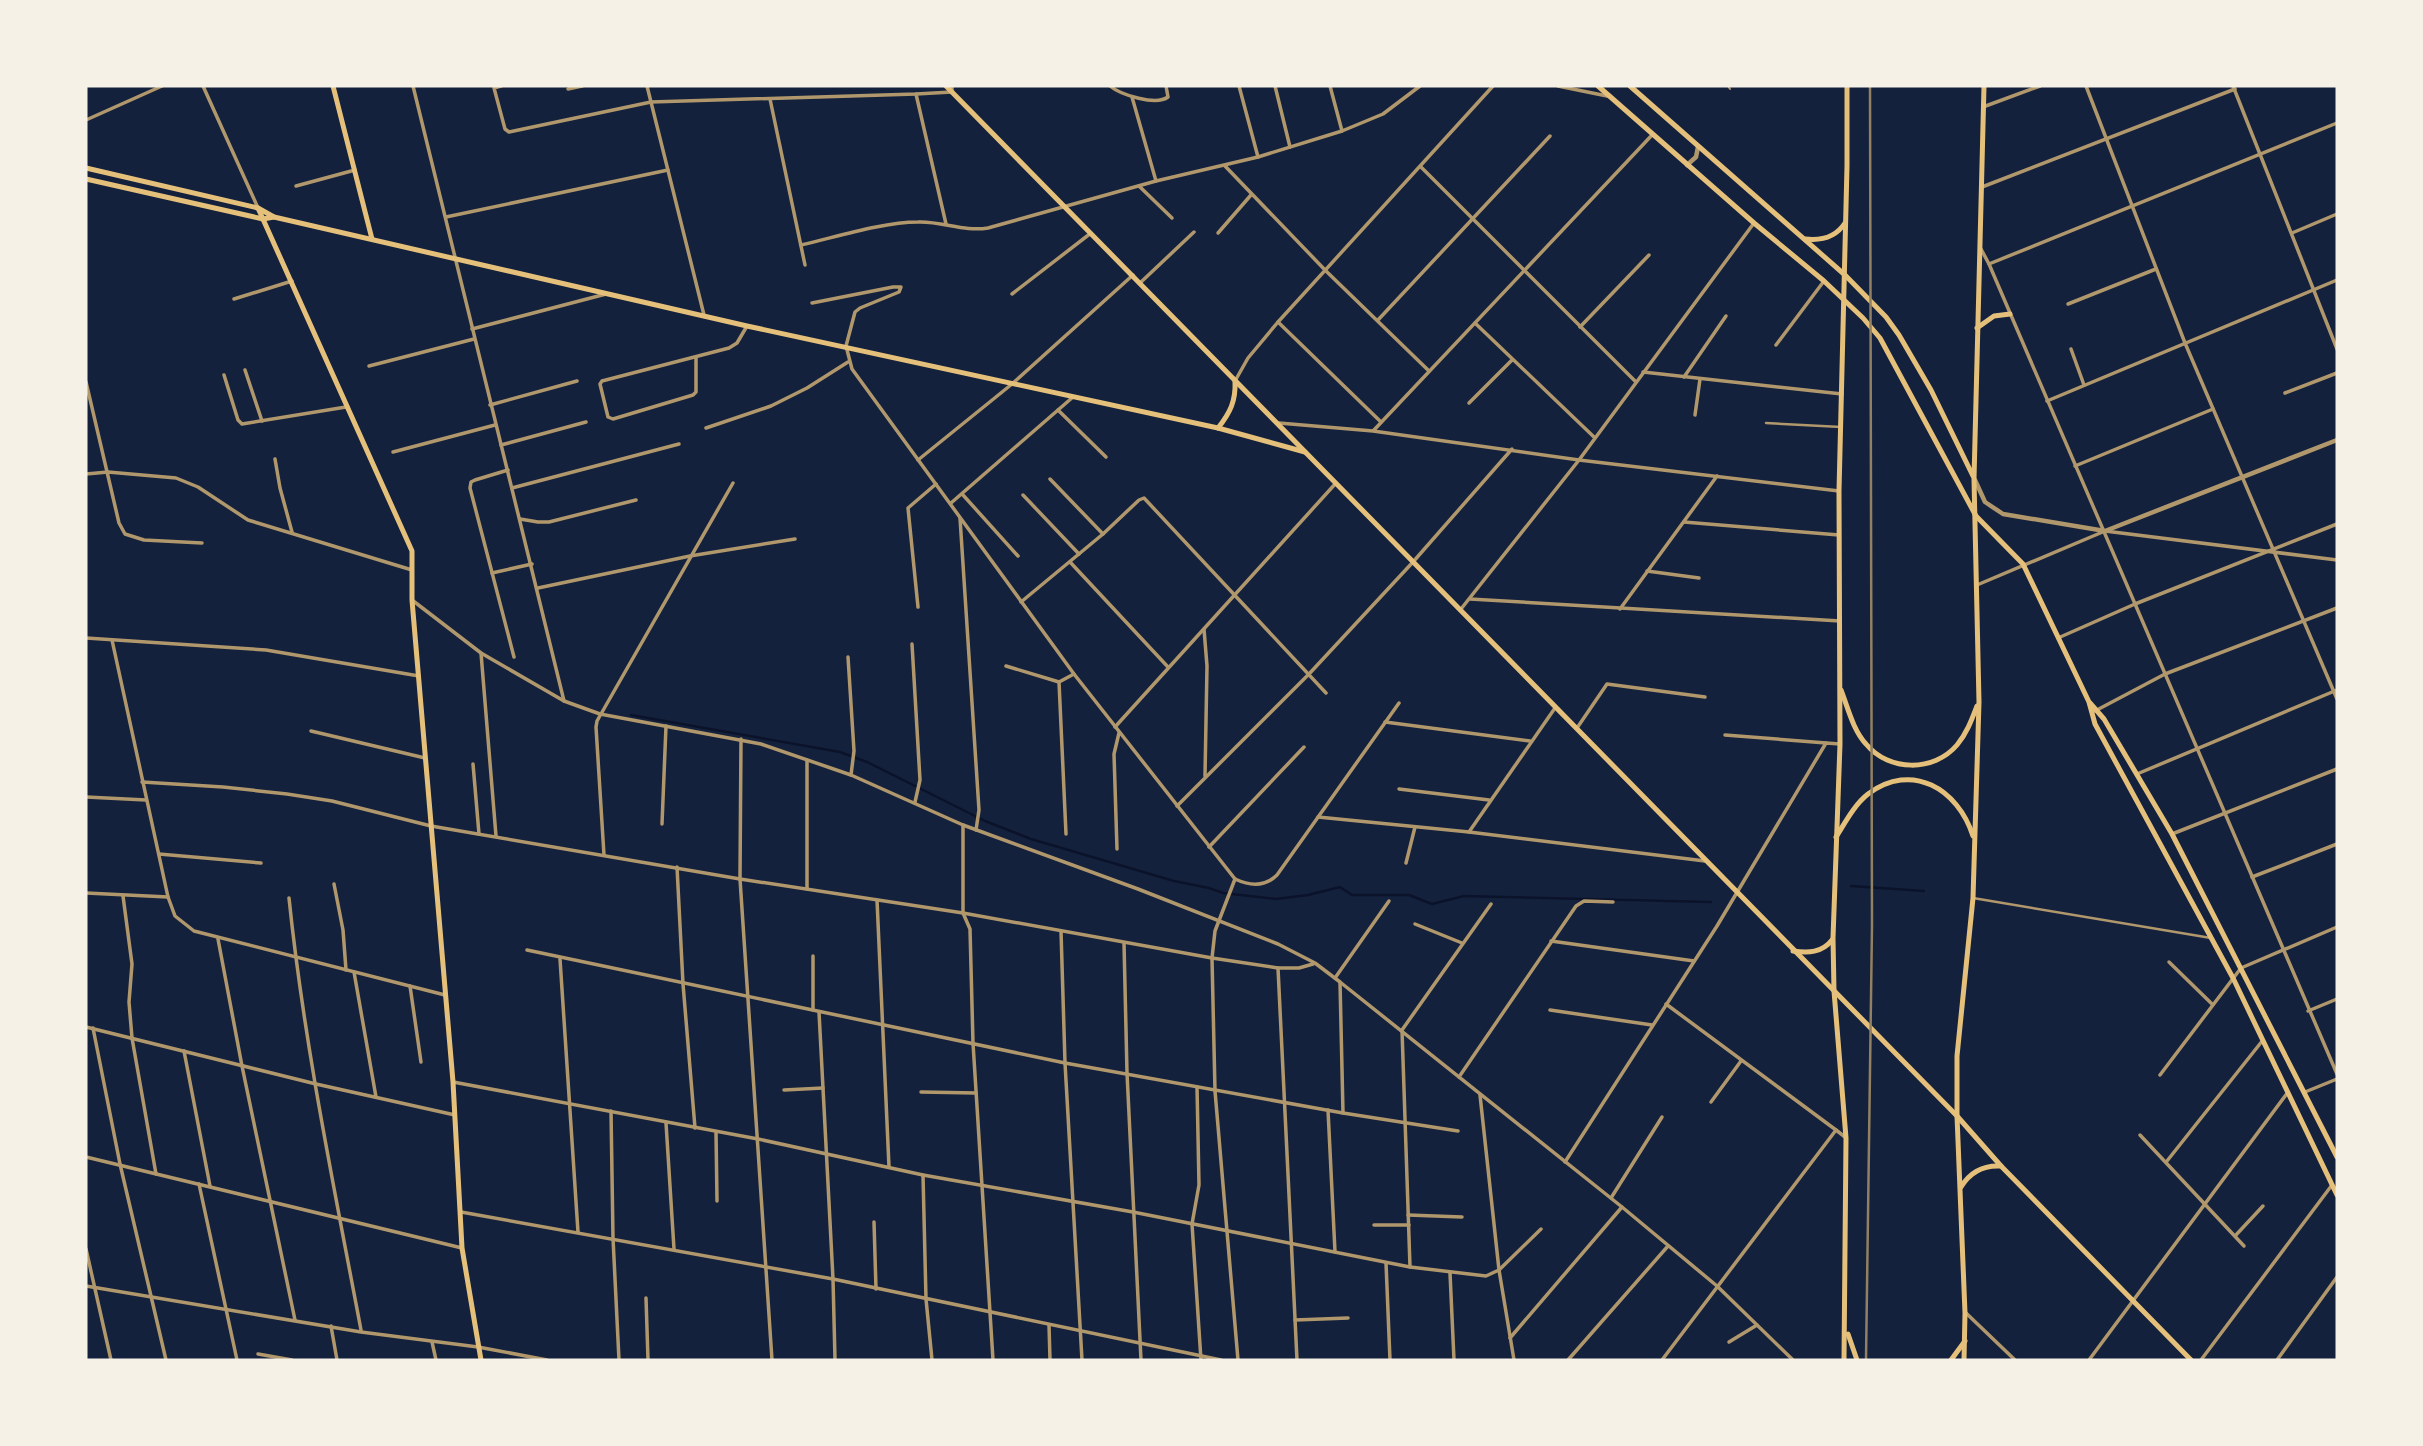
<svg xmlns="http://www.w3.org/2000/svg" width="2423" height="1446" viewBox="0 0 2423 1446" font-family="'Titillium Web',sans-serif">
<style>
.lines{fill:none;stroke-linecap:round;stroke-linejoin:round}
.stream{stroke:#0b132b;stroke-width:2.5}
.service{stroke:#b1986c;stroke-width:2}
.pedestrian{stroke:#b1986c;stroke-width:2.5}
.minor{stroke:#b1986c;stroke-width:3.5}
.tertiary{stroke:#b1986c;stroke-width:4.5}
.secondary{stroke:#e5c07b;stroke-width:5}
.rail{stroke:#918062;stroke-width:2.5}
</style>
<rect width="100%" height="100%" fill="#14213d"/>
<g class="lines">
<!-- stream -->
<g class="stream">
<path d="M 631,715 L 840,752 L 867,762 L 985,821 L 1031,839 L 1174,881 L 1209,888 L 1223,893 L 1276,899 L 1308,895 L 1340,887 L 1352,895 L 1409,895 L 1432,904 L 1464,896 L 1711,902"/>
<path d="M 1851,886 L 1924,891"/>
</g>
<!-- service -->
<path class="service" d="M 1728,86 L 1730,89"/>
<!-- pedestrian -->
<g class="pedestrian">
<path d="M 1766,423 L 1841,427"/>
<path d="M 1973,898 L 2211,938"/>
</g>
<!-- minor -->
<g class="minor">
<path d="M 203,86 L 258,208"/>
<path d="M 413,86 L 564,701"/>
<path d="M 501,86 L 494,88 L 505,129 L 509,132 L 651,102 L 916,94 L 952,92 L 952,86"/>
<path d="M 647,86 L 704,315"/>
<path d="M 1110,86 C 1121,95 1156,106 1168,97 L 1166,86"/>
<path d="M 1239,86 L 1258,157"/>
<path d="M 1275,86 L 1290,147"/>
<path d="M 1330,86 L 1342,131"/>
<path d="M 1558,86 L 1607,96"/>
<path d="M 2086,86 L 2185,343 L 2337,699"/>
<path d="M 2233,86 L 2337,349"/>
<path d="M 568,89 L 582,86"/>
<path d="M 916,94 L 946,224"/>
<path d="M 1132,97 L 1156,181"/>
<path d="M 770,99 L 805,265"/>
<path d="M 1983,107 L 2040,86"/>
<path d="M 86,120 L 162,86"/>
<path d="M 1225,166 L 1326,271 L 1428,370"/>
<path d="M 1421,167 L 1635,381"/>
<path d="M 296,186 L 355,170"/>
<path d="M 1139,186 L 1172,218"/>
<path d="M 1982,187 L 2235,89"/>
<path d="M 446,217 L 668,170"/>
<path d="M 1218,233 L 1251,195"/>
<path d="M 2292,233 L 2337,214"/>
<path d="M 801,245 C 836,237 883,222 918,222 C 942,221 964,232 988,228 L 1156,181 L 1258,157 L 1342,131 L 1383,114 L 1420,86"/>
<path d="M 1981,249 L 1989,264 L 2337,123"/>
<path d="M 1989,264 L 2337,1074"/>
<path d="M 1140,283 L 1194,232"/>
<path d="M 1012,294 L 1091,233"/>
<path d="M 234,299 L 292,281"/>
<path d="M 812,303 L 893,287 L 901,287 L 899,292 L 860,308 L 855,312 L 846,346 L 852,369 L 1074,674 L 1235,879 C 1250,886 1265,887 1277,875 L 1399,703"/>
<path d="M 2068,304 L 2156,269"/>
<path d="M 1378,320 L 1550,136"/>
<path d="M 1278,322 L 1381,422"/>
<path d="M 1475,323 L 1594,437"/>
<path d="M 1580,327 L 1649,255"/>
<path d="M 472,329 L 606,294"/>
<path d="M 1776,345 L 1824,281"/>
<path d="M 2071,349 L 2084,385"/>
<path d="M 696,358 L 696,392 L 693,395 L 613,419 L 608,417 L 600,384 L 602,381 L 729,348 L 737,343 L 747,326"/>
<path d="M 369,366 L 474,339"/>
<path d="M 245,370 L 262,421"/>
<path d="M 1643,372 L 1842,394"/>
<path d="M 224,375 L 238,420 L 242,424 L 346,407"/>
<path d="M 1684,377 L 1726,316"/>
<path d="M 1235,381 L 1248,358 L 1278,322 L 1493,86"/>
<path d="M 86,382 L 119,523 L 125,534 L 144,540 L 202,543"/>
<path d="M 2285,393 L 2337,373"/>
<path d="M 2047,401 L 2337,280"/>
<path d="M 1469,403 L 1512,360"/>
<path d="M 490,405 L 577,381"/>
<path d="M 1058,410 L 1106,457"/>
<path d="M 1695,415 L 1700,379"/>
<path d="M 1279,423 L 1373,431 L 1579,460 L 1839,491"/>
<path d="M 706,428 L 771,406 L 807,388 L 848,362"/>
<path d="M 1374,430 L 1653,134"/>
<path d="M 501,445 L 586,422"/>
<path d="M 393,452 L 495,425"/>
<path d="M 275,459 L 280,488 L 292,532"/>
<path d="M 918,460 L 1012,384 L 1133,275"/>
<path d="M 2075,466 L 2213,409"/>
<path d="M 508,470 L 475,480 L 471,482 L 470,488 L 514,657"/>
<path d="M 86,474 L 108,472 L 176,478 L 198,487 L 248,520 L 412,570"/>
<path d="M 1050,479 L 1103,534"/>
<path d="M 512,488 L 679,444"/>
<path d="M 963,495 L 1018,556"/>
<path d="M 1023,495 L 1079,554"/>
<path d="M 951,503 L 1073,397"/>
<path d="M 960,518 L 979,810 L 976,830"/>
<path d="M 520,519 L 538,522 L 549,522 L 636,500"/>
<path d="M 1684,522 L 1839,535"/>
<path d="M 1070,562 L 1168,667"/>
<path d="M 1647,571 L 1699,578"/>
<path d="M 492,573 L 532,564"/>
<path d="M 1977,585 L 2105,531 L 2337,560"/>
<path d="M 538,588 L 690,556 L 795,539"/>
<path d="M 1470,599 L 1840,621"/>
<path d="M 412,600 L 481,653 L 564,701 L 600,714 L 761,744 L 851,775 L 963,825 L 1138,889 L 1278,944 L 1315,963 L 1340,982 L 1622,1207 L 1717,1286 L 1793,1360"/>
<path d="M 1021,602 L 1103,534 L 1139,500 L 1144,498 L 1326,693"/>
<path d="M 918,607 L 908,508 L 936,484"/>
<path d="M 1461,609 L 1579,460 L 1754,223"/>
<path d="M 1620,609 L 1717,476"/>
<path d="M 1204,629 L 1207,666 L 1205,776"/>
<path d="M 86,638 L 266,650 L 419,676"/>
<path d="M 2058,638 L 2135,604 L 2337,524"/>
<path d="M 112,640 L 168,897 L 175,916 L 194,931 L 445,995"/>
<path d="M 912,644 L 920,780 L 915,802"/>
<path d="M 481,653 L 496,836"/>
<path d="M 848,657 L 854,751 L 851,775"/>
<path d="M 1006,666 L 1059,682"/>
<path d="M 2095,711 L 2165,674 L 2337,608"/>
<path d="M 1385,722 L 1530,741"/>
<path d="M 1115,727 L 1336,483"/>
<path d="M 1577,728 L 1607,684 L 1705,697"/>
<path d="M 311,731 L 425,758"/>
<path d="M 1725,735 L 1826,743"/>
<path d="M 741,739 L 740,879 L 772,1360"/>
<path d="M 473,764 L 479,834"/>
<path d="M 2137,774 L 2337,690"/>
<path d="M 142,782 L 223,787 L 287,794 L 332,801 L 431,826 L 740,879 L 963,913 L 1212,958 L 1278,968 L 1299,968 L 1313,964"/>
<path d="M 1399,789 L 1489,800"/>
<path d="M 86,797 L 146,800"/>
<path d="M 1177,806 L 1309,674 L 1413,562 L 1512,449"/>
<path d="M 1318,817 L 1469,832 L 1705,861"/>
<path d="M 662,824 L 666,726"/>
<path d="M 963,825 L 963,913 L 970,929 L 973,1043 L 993,1360"/>
<path d="M 1469,832 L 1555,708"/>
<path d="M 1066,834 L 1059,682 L 1074,674"/>
<path d="M 2172,834 L 2337,769"/>
<path d="M 1209,847 L 1304,747"/>
<path d="M 1117,849 L 1114,754 L 1119,733"/>
<path d="M 159,854 L 261,863"/>
<path d="M 604,855 L 596,727 L 597,721 L 733,483"/>
<path d="M 1406,863 L 1415,827"/>
<path d="M 677,867 L 683,984 L 695,1128"/>
<path d="M 2252,877 L 2337,844"/>
<path d="M 1235,879 L 1215,931 L 1212,958 L 1215,1091 L 1238,1360"/>
<path d="M 334,884 L 343,930 L 346,970"/>
<path d="M 807,889 L 807,760"/>
<path d="M 86,893 L 168,897"/>
<path d="M 123,896 L 132,964 L 129,1002 L 132,1038 L 156,1174"/>
<path d="M 289,898 C 304,1043 334,1187 361,1330"/>
<path d="M 877,900 L 889,1167"/>
<path d="M 1415,924 L 1462,943"/>
<path d="M 1061,931 L 1065,1063 L 1082,1360"/>
<path d="M 218,939 L 242,1066 L 295,1320"/>
<path d="M 1551,941 L 1694,961"/>
<path d="M 1124,943 L 1127,1073 L 1141,1360"/>
<path d="M 527,950 L 1065,1063 L 1343,1113 L 1458,1131"/>
<path d="M 813,956 L 813,1010"/>
<path d="M 560,959 L 578,1232"/>
<path d="M 2169,962 L 2212,1004"/>
<path d="M 1278,968 L 1297,1360"/>
<path d="M 354,972 L 376,1097"/>
<path d="M 1335,978 L 1389,901"/>
<path d="M 1340,982 L 1343,1113"/>
<path d="M 410,986 L 421,1062"/>
<path d="M 1666,1004 L 1836,1130"/>
<path d="M 1550,1010 L 1652,1025"/>
<path d="M 2308,1011 L 2337,999"/>
<path d="M 819,1012 L 833,1279 L 835,1360"/>
<path d="M 86,1027 L 316,1084 L 455,1115"/>
<path d="M 93,1028 L 120,1164 L 166,1360"/>
<path d="M 184,1051 L 210,1186"/>
<path d="M 2160,1075 L 2241,968 L 2337,927"/>
<path d="M 1459,1077 L 1576,906 L 1584,901 L 1613,902"/>
<path d="M 453,1082 L 758,1139 L 923,1175 L 1133,1212 L 1410,1267 L 1486,1276 L 1499,1270 L 1541,1229"/>
<path d="M 1197,1087 L 1199,1185 L 1192,1224 L 1201,1360"/>
<path d="M 784,1090 L 823,1088"/>
<path d="M 921,1092 L 976,1093"/>
<path d="M 2305,1092 L 2337,1079"/>
<path d="M 1480,1095 L 1499,1270 L 1514,1360"/>
<path d="M 1711,1102 L 1741,1061"/>
<path d="M 1328,1110 L 1335,1252"/>
<path d="M 611,1111 L 613,1238 L 619,1360"/>
<path d="M 666,1123 L 674,1249"/>
<path d="M 716,1132 L 717,1201"/>
<path d="M 2140,1135 L 2244,1246"/>
<path d="M 86,1157 L 462,1248"/>
<path d="M 2167,1161 L 2263,1040"/>
<path d="M 1565,1162 L 1717,926 L 1826,743 L 1840,744"/>
<path d="M 923,1175 L 926,1299 L 932,1360"/>
<path d="M 199,1184 L 237,1360"/>
<path d="M 1611,1198 L 1662,1117"/>
<path d="M 461,1212 L 833,1279 L 1221,1360"/>
<path d="M 1408,1215 L 1462,1217"/>
<path d="M 874,1222 L 876,1289"/>
<path d="M 1374,1225 L 1409,1225"/>
<path d="M 2235,1236 L 2263,1206"/>
<path d="M 86,1249 L 111,1360"/>
<path d="M 1386,1263 L 1390,1360"/>
<path d="M 1410,1267 L 1402,1030 L 1491,904"/>
<path d="M 1450,1273 L 1454,1360"/>
<path d="M 86,1286 L 361,1332 L 478,1347 L 547,1360"/>
<path d="M 646,1298 L 648,1360"/>
<path d="M 1966,1313 L 2015,1360"/>
<path d="M 1295,1320 L 1348,1318"/>
<path d="M 1049,1325 L 1050,1360"/>
<path d="M 331,1326 L 337,1360"/>
<path d="M 1510,1338 L 1622,1207"/>
<path d="M 432,1342 L 436,1360"/>
<path d="M 1729,1342 L 1757,1325"/>
<path d="M 258,1354 L 292,1360"/>
<path d="M 1568,1360 L 1668,1246"/>
<path d="M 1662,1360 L 1836,1130 L 1845,1137"/>
<path d="M 2089,1360 L 2288,1092"/>
<path d="M 2201,1360 L 2332,1185"/>
<path d="M 2277,1360 L 2337,1277"/>
</g>
<!-- tertiary -->
<g class="tertiary">
<path d="M 1687,165 L 1696,157 L 1698,147"/>
<path d="M 1975,480 L 1985,502 L 2003,514 L 2105,531 L 2337,440"/>
</g>
<!-- secondary -->
<g class="secondary">
<path d="M 333,86 L 372,239"/>
<path d="M 946,86 L 1957,1116 L 2001,1166 L 2191,1360"/>
<path d="M 1598,86 L 1754,223 L 1824,281 L 1863,318 L 1880,338 L 1976,516 L 2023,564 L 2089,702 L 2095,724 L 2233,978 L 2337,1195"/>
<path d="M 1630,86 L 1845,275 L 1886,317 L 1899,335 L 1931,390 L 1973,476"/>
<path d="M 86,168 L 258,208 L 274,217 L 747,326 L 1218,428 L 1305,452"/>
<path d="M 86,179 L 263,219 L 274,217"/>
<path d="M 258,208 L 412,551 L 412,600 L 453,1082 L 462,1248 L 481,1360"/>
<path d="M 1805,239 C 1822,241 1836,237 1845,223"/>
<path d="M 1977,328 L 1994,316 L 2010,314"/>
<path d="M 1218,428 C 1230,413 1236,401 1235,381"/>
<path d="M 1841,690 C 1848,708 1853,730 1866,744 C 1889,772 1934,772 1957,745 C 1967,733 1972,719 1977,706"/>
<path d="M 2090,703 L 2104,719 L 2172,834 L 2337,1157"/>
<path d="M 1836,837 C 1845,823 1854,805 1868,794 C 1912,761 1958,789 1973,836"/>
<path d="M 1793,951 C 1808,953 1822,953 1832,940"/>
<path d="M 1961,1187 C 1970,1172 1984,1165 2001,1166"/>
<path d="M 1848,1334 L 1857,1360"/>
<path d="M 1844,1360 L 1846,1138 L 1834,991 L 1833,938 L 1840,744 L 1839,491 L 1847,166 L 1847,86"/>
<path d="M 1951,1360 L 1965,1341"/>
<path d="M 1964,1360 L 1965,1313 L 1957,1116 L 1957,1056 L 1973,898 L 1979,702 L 1974,479 L 1984,86"/>
</g>
<!-- rail -->
<path class="rail" d="M 1866,1360 L 1872,926 L 1870,86"/>
</g>
<!-- border -->
<rect width="2423" height="1446" fill="none" stroke="#f6f1e7" stroke-width="175"/>
</svg>
